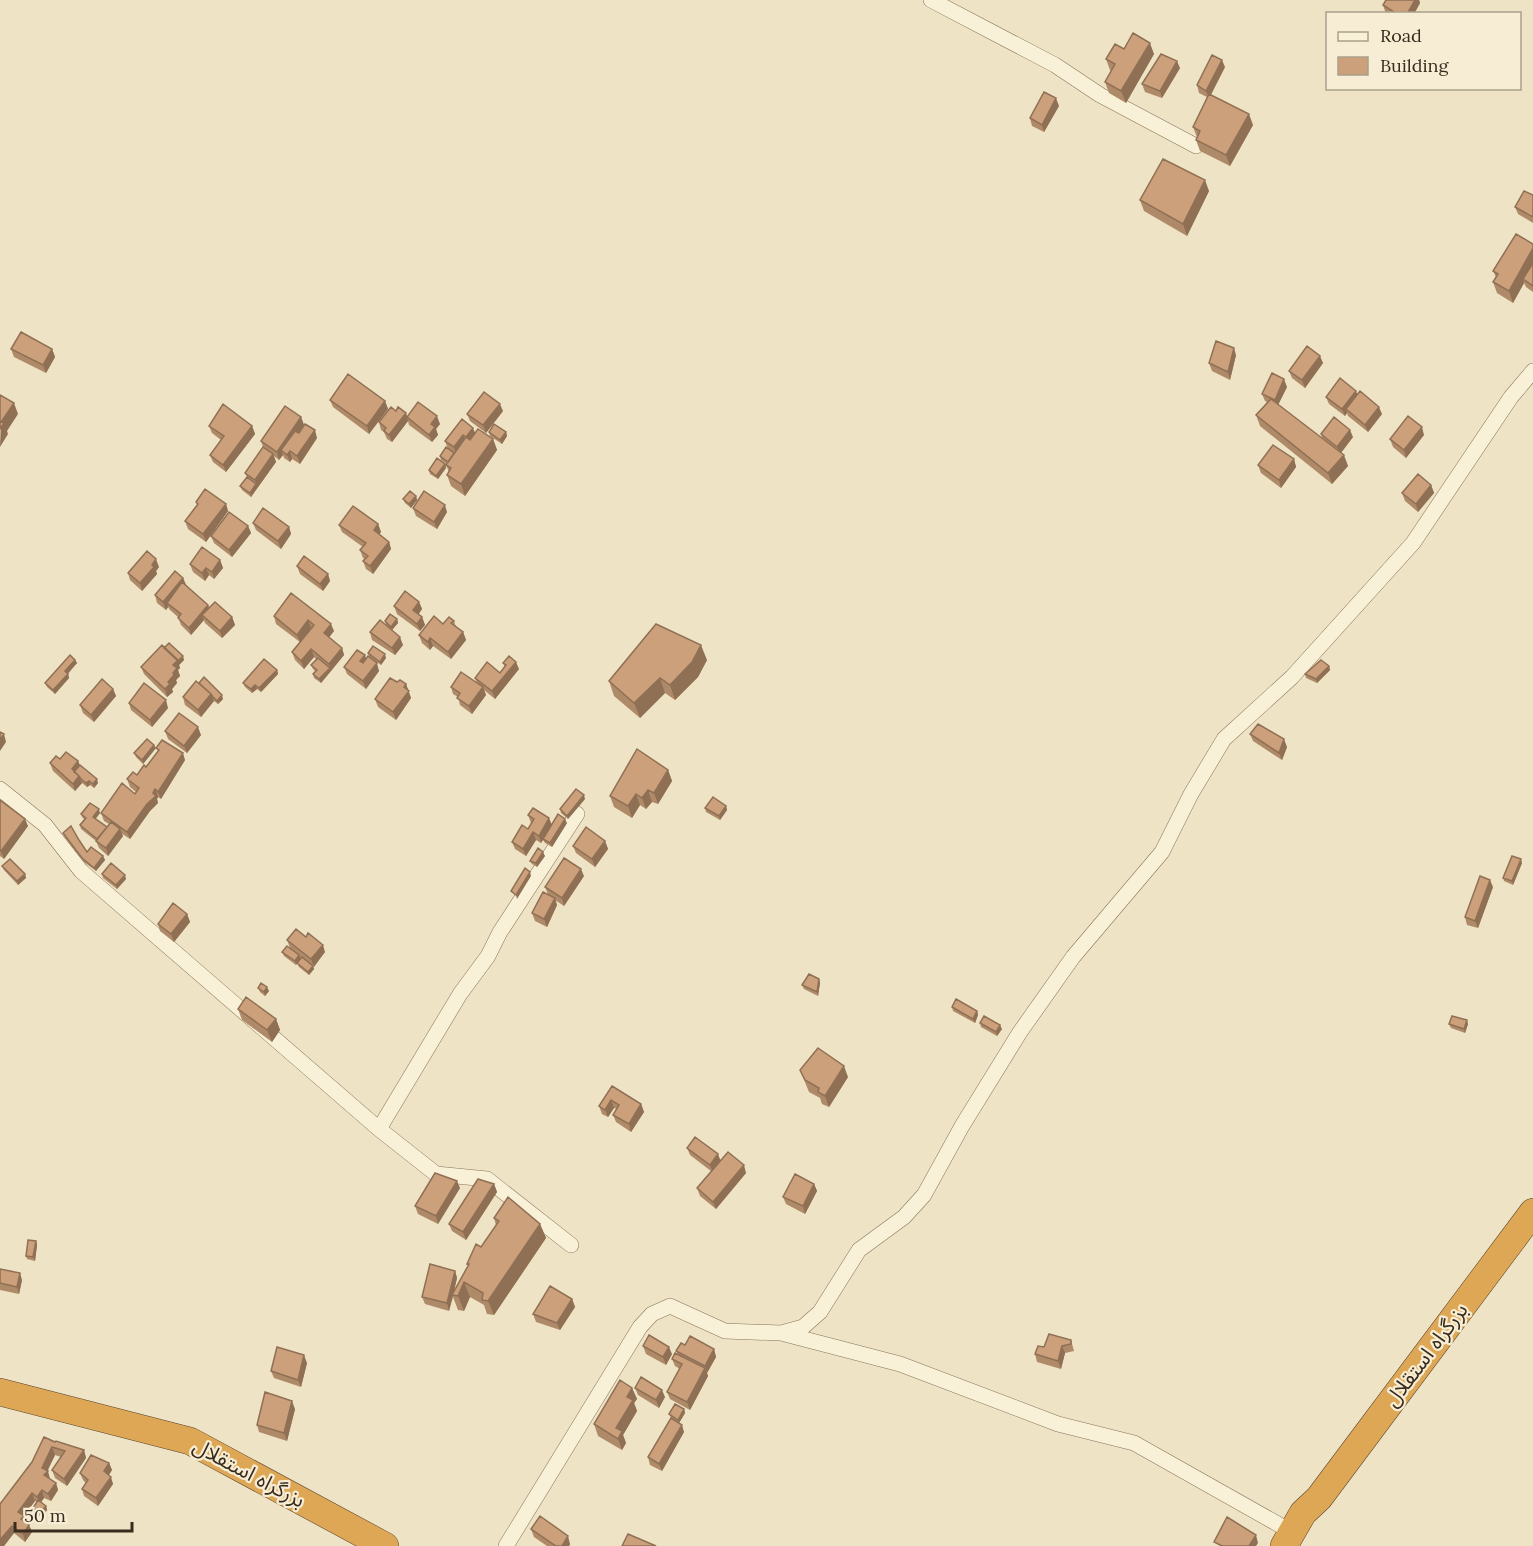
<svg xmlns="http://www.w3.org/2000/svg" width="1533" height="1546" font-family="Lora,'Noto Sans Arabic',serif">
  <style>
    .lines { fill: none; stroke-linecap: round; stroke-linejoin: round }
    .street-casing { stroke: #89755a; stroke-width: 16 }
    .highway-casing { stroke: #57432f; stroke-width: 28 }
    .street { stroke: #f9f0d8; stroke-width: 15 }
    .highway { stroke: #dda755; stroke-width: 27 }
    .wall { fill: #af8a69 }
    .shaded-wall { fill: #8f7055 }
    .building { fill: #cca07a; stroke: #8f7055; stroke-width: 1.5 }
    .labels { text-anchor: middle; stroke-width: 4.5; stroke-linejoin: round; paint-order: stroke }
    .street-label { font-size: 21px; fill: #392c1e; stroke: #f6edd4 }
  </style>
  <rect width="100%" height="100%" fill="#eee3c4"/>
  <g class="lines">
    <defs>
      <path id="street" d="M 931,0 L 1055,65 L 1100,95 L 1196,146
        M 0,789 L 45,825 L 81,871 L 379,1129 L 436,1174 L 487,1179 L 571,1245
        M 379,1129 L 460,994 L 488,956 L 500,932 L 577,814
        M 781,1333 L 803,1327 L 820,1312 L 859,1250 L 904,1217 L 924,1195 L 962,1126 L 1020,1032 L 1073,957 L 1162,852 L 1191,794 L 1224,739 L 1292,677 L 1413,543 L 1511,397 L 1533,371
        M 506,1546 L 640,1327 L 652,1314 L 670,1306 L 725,1331 L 781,1333 L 900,1364 L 1058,1424 L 1134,1443 L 1292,1532"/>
      <path id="highway" d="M 0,1392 L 190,1441 L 385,1546
        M 1284,1546 L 1303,1513 L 1319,1498 L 1533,1212"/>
    </defs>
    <use href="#street" class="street-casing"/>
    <use href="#highway" class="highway-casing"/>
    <use href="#street" class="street"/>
    <use href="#highway" class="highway"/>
  </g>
  <path class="wall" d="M 1386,0 L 1419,0 L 1420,3 L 1414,14 L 1386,14 L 1383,5 Z
    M 1124,49 L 1154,54 L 1126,103 L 1109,93 L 1105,82 L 1111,71 L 1110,70 L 1106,59 Z
    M 1225,67 L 1211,95 L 1253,125 L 1230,166 L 1200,151 L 1196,140 L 1197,137 L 1193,127 L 1207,97 L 1199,93 L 1197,85 Z
    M 1180,68 L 1162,98 L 1145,92 L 1142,84 Z
    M 1059,106 L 1044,132 L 1032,126 L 1030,118 Z
    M 1209,191 L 1187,236 L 1144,211 L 1140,200 Z
    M 1533,195 L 1533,223 L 1518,214 L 1515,207 Z
    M 1533,244 L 1533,292 L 1526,287 L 1524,283 L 1513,303 L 1497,293 L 1493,282 L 1496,277 L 1493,271 Z
    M 11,349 L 52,349 L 55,357 L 46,373 L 14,357 Z
    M 1236,355 L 1230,380 L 1212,371 L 1209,363 Z
    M 1323,363 L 1305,388 L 1292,378 L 1289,371 Z
    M 1287,387 L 1278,405 L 1322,438 L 1321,434 L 1353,437 L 1341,453 L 1348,466 L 1332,484 L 1260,426 L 1256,415 L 1267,402 L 1265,401 L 1262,394 Z
    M 1358,394 L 1382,414 L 1368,432 L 1348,416 L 1347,413 L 1345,416 L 1329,404 L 1326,397 Z
    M 330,400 L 385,401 L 388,409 L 369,434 L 333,407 Z
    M 396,411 L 406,413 L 407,416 L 440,424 L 436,429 L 438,435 L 432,442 L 409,425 L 408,421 L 392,442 L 387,439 L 384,432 L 381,430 L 379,422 Z
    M 503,411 L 486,433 L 470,421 L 467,414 Z
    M 301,417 L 304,425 L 298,433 L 317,438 L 300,464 L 292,459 L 290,462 L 284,458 L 283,455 L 279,460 L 274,456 L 276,462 L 251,497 L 242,490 L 240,486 L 247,477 L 245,473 L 263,447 L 261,441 Z
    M 462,419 L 475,433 L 493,439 L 497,450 L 465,496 L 451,486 L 447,475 L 449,472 L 446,465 L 447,464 L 441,460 L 440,456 L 448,449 L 445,441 Z
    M 209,426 L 252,426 L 255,434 L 226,472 L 213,462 L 210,455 L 221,440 L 212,433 Z
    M 489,432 L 506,432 L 507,436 L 502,444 L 490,436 Z
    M 1424,435 L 1406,458 L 1393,447 L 1390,439 Z
    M 1294,459 L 1296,467 L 1281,488 L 1261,473 L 1258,465 Z
    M 445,464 L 446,468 L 438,479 L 430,474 L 429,470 Z
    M 1431,485 L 1434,493 L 1418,512 L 1405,501 L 1402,493 Z
    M 416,496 L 417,500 L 411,508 L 405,503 L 403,499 Z
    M 196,502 L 226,504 L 228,511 L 206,542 L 188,529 L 185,521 L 197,505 Z
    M 413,508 L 447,512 L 437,529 L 416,516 Z
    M 253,523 L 289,527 L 291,534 L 281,549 L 256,530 Z
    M 378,524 L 381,532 L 379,534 L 389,542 L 391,549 L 373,574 L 366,569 L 363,561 L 365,559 L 363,558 L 360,550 L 363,547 L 342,532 L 339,525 Z
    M 248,526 L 251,533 L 232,557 L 214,543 L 211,536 Z
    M 220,560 L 223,568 L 214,579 L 209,575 L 205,581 L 193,572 L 190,564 Z
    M 297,566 L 328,574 L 330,581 L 323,591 L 300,574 Z
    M 159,567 L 156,571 L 157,574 L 142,591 L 130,580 L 128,573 Z
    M 183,578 L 186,585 L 208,605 L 209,608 L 232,617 L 235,625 L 222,638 L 205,623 L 204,620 L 191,635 L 181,625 L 178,617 L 170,610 L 168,607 L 166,610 L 157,603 L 155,595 Z
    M 291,593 L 334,631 L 329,637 L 342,648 L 344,655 L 321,683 L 314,678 L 313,674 L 315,671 L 313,669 L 311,665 L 316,659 L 314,657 L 304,669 L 295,660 L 292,652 L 312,628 L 311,628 L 300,642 L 276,624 L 274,616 Z
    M 419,602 L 422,609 L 418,615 L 422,617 L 425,625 L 420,631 L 397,614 L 394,606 Z
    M 397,619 L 398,623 L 392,630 L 403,645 L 395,655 L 372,640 L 370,632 L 386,625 L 385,621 Z
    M 454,621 L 456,627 L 463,632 L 466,640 L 451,659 L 433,646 L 430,650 L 422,643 L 419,635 L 443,624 Z
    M 164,648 L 184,660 L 179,665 L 180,668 L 178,670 L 180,676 L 176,680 L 177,683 L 172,689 L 173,692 L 167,697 L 144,674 L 141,667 Z
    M 368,653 L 386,658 L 381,665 L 369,657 Z
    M 365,655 L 366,659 L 379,671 L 366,689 L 347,674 L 344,667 Z
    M 75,660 L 77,663 L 68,674 L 69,678 L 55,694 L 47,687 L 45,683 Z
    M 707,660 L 698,677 L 675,700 L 665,693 L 640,718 L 614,696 L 609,681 Z
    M 503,663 L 519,669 L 495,699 L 484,690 L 486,695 L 472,714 L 460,705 L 458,697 L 453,694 L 451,687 L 477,683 L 475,678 L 500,673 L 505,667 Z
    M 1329,666 L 1330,670 L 1317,683 L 1306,678 L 1305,674 Z
    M 277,670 L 278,674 L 261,692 L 257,689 L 252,693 L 245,687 L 243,683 Z
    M 397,682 L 406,684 L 411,698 L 396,720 L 378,707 L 375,699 Z
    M 199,683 L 223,699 L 218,704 L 214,701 L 201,717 L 185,705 L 183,697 Z
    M 113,689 L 116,696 L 94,722 L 83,713 L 80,705 Z
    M 129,703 L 168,708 L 152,727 L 131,710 Z
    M 165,731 L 201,735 L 187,753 L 168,739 Z
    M 1250,734 L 1287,747 L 1282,760 L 1253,741 Z
    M 156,748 L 143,764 L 136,757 L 134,753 Z
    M 156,748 L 185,760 L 161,799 L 158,797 L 157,799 L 158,803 L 150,811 L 130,839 L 121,833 L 123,836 L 108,856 L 99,848 L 96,841 L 81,829 L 80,825 L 84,819 L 82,817 L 81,814 L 100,813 L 95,819 L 107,827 L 109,824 L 104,821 L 101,813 L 135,794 L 136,792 L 130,787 L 127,779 L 137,775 L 146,767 L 158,751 Z
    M 60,759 L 78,761 L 80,765 L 98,783 L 94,788 L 90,785 L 87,787 L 82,783 L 75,791 L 53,771 L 50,763 Z
    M 668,770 L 672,781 L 658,804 L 652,802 L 646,809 L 640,805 L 632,818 L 614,807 L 610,796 Z
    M 585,799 L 568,819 L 561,813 L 560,809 Z
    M 0,800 L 28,826 L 4,859 L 0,856 Z
    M 726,806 L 727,810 L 720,820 L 706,812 L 705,808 Z
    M 528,815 L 552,825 L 567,823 L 552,847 L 545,843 L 543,840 L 541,843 L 536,840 L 526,856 L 515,849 L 512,842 L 528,829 L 531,823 Z
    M 63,833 L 79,840 L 87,852 L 103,856 L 105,860 L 96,871 L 84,862 L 65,837 Z
    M 605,841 L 608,849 L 595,867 L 576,853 L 573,846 Z
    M 545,856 L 537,867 L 532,864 L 530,861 Z
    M 1522,863 L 1513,885 L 1504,881 L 1503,878 Z
    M 2,866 L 25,874 L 26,878 L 18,885 L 4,870 Z
    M 102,874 L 126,879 L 117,889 L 103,878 Z
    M 584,876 L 564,906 L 555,900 L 557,905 L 547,927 L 535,921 L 532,913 L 548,894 L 545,887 Z
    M 1493,887 L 1478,928 L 1467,925 L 1465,917 Z
    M 187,914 L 190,922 L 174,942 L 160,931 L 158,924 Z
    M 287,940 L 325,952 L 313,966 L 314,969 L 309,975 L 299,967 L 297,963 L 296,965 L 284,956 L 282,952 L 290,948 Z
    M 819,979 L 820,983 L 818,996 L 804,989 L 802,985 Z
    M 258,988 L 269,991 L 265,996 L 260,992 Z
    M 952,1007 L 977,1011 L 978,1015 L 975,1023 L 953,1011 Z
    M 238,1009 L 276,1019 L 280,1030 L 272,1042 L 242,1020 Z
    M 980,1023 L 1002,1029 L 997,1036 L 981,1027 Z
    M 1449,1024 L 1468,1024 L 1465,1033 L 1451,1028 Z
    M 800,1070 L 848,1077 L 829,1107 L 822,1104 L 820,1098 L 809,1092 Z
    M 612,1086 L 641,1104 L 644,1112 L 631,1132 L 616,1122 L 613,1115 L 617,1109 L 614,1108 L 608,1117 L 602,1114 L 599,1106 Z
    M 687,1148 L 721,1160 L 746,1173 L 716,1209 L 700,1196 L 697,1188 L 711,1171 L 690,1155 Z
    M 494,1184 L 497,1192 L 466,1240 L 452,1231 L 449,1224 Z
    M 814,1184 L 817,1191 L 805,1214 L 786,1204 L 783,1197 Z
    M 460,1188 L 438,1224 L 418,1214 L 415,1206 Z
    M 494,1218 L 540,1224 L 546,1238 L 494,1315 L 487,1314 L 484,1305 L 470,1297 L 464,1311 L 458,1310 L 453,1297 L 449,1311 L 425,1304 L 422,1297 L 455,1271 L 457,1278 L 454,1292 L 468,1266 L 467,1264 L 481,1247 L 496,1225 Z
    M 36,1241 L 37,1245 L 35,1261 L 27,1259 L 26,1256 Z
    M 0,1269 L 22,1280 L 19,1294 L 0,1290 Z
    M 572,1299 L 575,1307 L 560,1330 L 536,1322 L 533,1314 Z
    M 1071,1340 L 1074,1351 L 1065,1353 L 1061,1369 L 1037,1362 L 1035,1354 L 1044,1347 Z
    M 685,1345 L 714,1349 L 716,1357 L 707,1373 L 708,1376 L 690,1410 L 670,1399 L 667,1392 L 680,1369 L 675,1366 L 672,1359 L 678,1354 L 676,1351 Z
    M 643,1346 L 672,1354 L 666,1365 L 646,1354 Z
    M 307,1363 L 301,1387 L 274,1378 L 271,1371 Z
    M 632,1388 L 637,1399 L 634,1403 L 637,1411 L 623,1435 L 626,1443 L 622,1450 L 598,1436 L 594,1424 Z
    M 635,1388 L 665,1397 L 659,1408 L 638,1395 Z
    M 295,1409 L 287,1441 L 259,1432 L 257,1425 Z
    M 684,1409 L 685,1413 L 679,1423 L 684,1432 L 662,1471 L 650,1465 L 648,1457 L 671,1418 L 669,1414 Z
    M 55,1442 L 84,1450 L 86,1458 L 67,1486 L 55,1478 L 52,1470 L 61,1457 L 55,1455 L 47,1471 L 50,1479 L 56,1483 L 58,1490 L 51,1501 L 44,1498 L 41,1502 L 46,1506 L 47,1510 L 42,1517 L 34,1512 L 33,1508 L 37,1502 L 35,1501 L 24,1516 L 26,1523 L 29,1525 L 32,1532 L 25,1542 L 14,1533 L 4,1546 L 0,1546 L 0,1504 Z
    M 109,1463 L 112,1470 L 109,1475 L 113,1484 L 98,1506 L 84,1496 L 82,1489 L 86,1483 L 83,1480 L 80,1473 Z
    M 531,1529 L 570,1544 L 569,1546 L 547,1546 L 534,1537 Z"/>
  <path class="shaded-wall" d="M 1415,0 L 1419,0 L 1420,3 L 1414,14 L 1407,14 Z
    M 1150,43 L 1154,54 L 1126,103 L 1121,91 Z
    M 1222,60 L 1225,67 L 1209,98 L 1206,91 Z
    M 1177,61 L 1180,68 L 1162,98 L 1160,91 Z
    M 1056,98 L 1059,106 L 1044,132 L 1042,125 Z
    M 1249,114 L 1253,125 L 1230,166 L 1226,155 Z
    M 1205,180 L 1209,191 L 1187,236 L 1183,224 Z
    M 1533,248 L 1533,267 L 1523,279 L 1524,283 L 1513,303 L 1509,291 Z
    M 1234,348 L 1236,355 L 1230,380 L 1228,372 Z
    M 52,349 L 55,357 L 46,373 L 43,365 Z
    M 1320,356 L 1323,363 L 1305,388 L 1302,380 Z
    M 1284,379 L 1287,387 L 1277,407 L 1275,400 Z
    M 1356,391 L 1359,398 L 1346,409 L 1347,413 L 1345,416 L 1342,409 Z
    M 385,401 L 388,409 L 369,434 L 367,426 Z
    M 14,403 L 18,414 L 7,431 L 8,434 L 0,447 L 1,422 Z
    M 500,404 L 503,411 L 486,433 L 483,425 Z
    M 1379,407 L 1382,414 L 1368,432 L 1365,425 Z
    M 406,413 L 408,421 L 392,442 L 389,435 Z
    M 437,416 L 440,424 L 436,429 L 438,435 L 432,442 L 429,435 L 431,424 Z
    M 301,417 L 304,425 L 284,453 L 281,450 L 283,455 L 279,460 L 277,452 Z
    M 252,426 L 255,434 L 226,472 L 223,465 Z
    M 1422,427 L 1424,435 L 1406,458 L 1404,450 Z
    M 473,428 L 476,435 L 469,444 L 466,437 Z
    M 315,430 L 317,438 L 300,464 L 297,456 Z
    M 1350,430 L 1353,437 L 1340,454 L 1337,447 Z
    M 506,432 L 507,436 L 502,444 L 500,440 Z
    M 463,435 L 466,442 L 456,455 L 454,447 Z
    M 493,439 L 497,450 L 465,496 L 461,484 Z
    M 290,451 L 292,459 L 290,462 L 287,455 Z
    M 273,454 L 276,462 L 251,497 L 250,493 L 256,484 L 255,480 Z
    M 1344,455 L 1348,466 L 1332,484 L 1328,473 Z
    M 1294,459 L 1296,467 L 1281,488 L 1279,480 Z
    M 445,464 L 446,468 L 438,479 L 436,476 Z
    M 1431,485 L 1434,493 L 1418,512 L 1416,504 Z
    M 416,496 L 417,500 L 411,508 L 409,504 Z
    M 226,504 L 228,511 L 206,542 L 203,534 Z
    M 445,505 L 447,512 L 437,529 L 434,522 Z
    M 378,524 L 381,532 L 377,538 L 374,530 Z
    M 248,526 L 251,533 L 232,557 L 229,550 Z
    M 289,527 L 291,534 L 281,549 L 278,541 Z
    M 389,542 L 391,549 L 373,574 L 370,566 Z
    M 156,559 L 159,567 L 156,571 L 157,574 L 142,591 L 140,583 Z
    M 220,560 L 223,568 L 214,579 L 212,572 Z
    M 206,568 L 209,575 L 205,581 L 202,573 Z
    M 328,574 L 330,581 L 323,591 L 320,584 Z
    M 183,578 L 186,585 L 167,603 L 168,607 L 166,610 L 163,602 Z
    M 419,602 L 422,609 L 416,618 L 413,610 Z
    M 208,605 L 211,612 L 202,615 L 204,620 L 191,635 L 189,628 Z
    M 232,617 L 235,625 L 222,638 L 220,631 Z
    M 422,617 L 425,625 L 420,631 L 417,624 Z
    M 397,619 L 398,623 L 392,630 L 391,627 Z
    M 308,620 L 311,628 L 300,642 L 297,635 Z
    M 331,624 L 334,631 L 327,640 L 324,633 Z
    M 463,632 L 466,640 L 451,659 L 448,652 Z
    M 400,637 L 403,645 L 395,655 L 392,648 Z
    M 430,638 L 433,646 L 430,650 L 428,642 Z
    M 701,645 L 707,660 L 698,677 L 675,700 L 670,685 Z
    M 342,648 L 344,655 L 331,671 L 329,664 Z
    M 311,649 L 314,657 L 304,669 L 301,661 Z
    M 385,654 L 386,658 L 381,665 L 380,662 Z
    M 365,655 L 367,663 L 363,669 L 360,661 Z
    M 183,656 L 184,660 L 179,665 L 180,668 L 178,670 L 180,676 L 176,680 L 177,683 L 172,689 L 173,692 L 167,697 L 165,689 L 173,673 L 173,665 Z
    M 75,660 L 77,663 L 66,675 L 65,671 Z
    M 516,662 L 519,669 L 495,699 L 492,691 Z
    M 377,663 L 379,671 L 366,689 L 363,681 Z
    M 1329,666 L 1330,670 L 1317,683 L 1316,679 Z
    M 330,668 L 331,671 L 321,683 L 319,679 Z
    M 277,670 L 278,674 L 261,692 L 259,688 Z
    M 68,674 L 69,678 L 55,694 L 53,690 Z
    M 660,678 L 665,693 L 640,718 L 634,703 Z
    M 406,684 L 411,698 L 396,720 L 393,712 Z
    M 255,685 L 257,689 L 252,693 L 251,689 Z
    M 483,687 L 486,695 L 472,714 L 469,706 Z
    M 113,689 L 116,696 L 94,722 L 91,715 Z
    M 211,694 L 214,701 L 201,717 L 198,710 Z
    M 222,695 L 223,699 L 218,704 L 217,701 Z
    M 166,700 L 168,708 L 152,727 L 150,720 Z
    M 198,727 L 201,735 L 187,753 L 184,746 Z
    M 4,734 L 6,742 L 0,751 L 0,740 Z
    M 1284,739 L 1287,747 L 1282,760 L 1279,753 Z
    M 154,745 L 156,748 L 143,764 L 142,760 Z
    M 183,753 L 185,760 L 161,799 L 158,792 Z
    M 78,761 L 81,769 L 76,775 L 72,769 Z
    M 668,770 L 672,781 L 658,804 L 654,793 Z
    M 79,776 L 82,783 L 75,791 L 73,784 Z
    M 97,779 L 98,783 L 94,788 L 93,784 Z
    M 89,781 L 90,785 L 87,787 L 86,783 Z
    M 155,789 L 158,797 L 157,799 L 158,803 L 150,811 L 130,839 L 127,832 Z
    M 648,790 L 652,802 L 646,809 L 642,798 Z
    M 636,794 L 640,805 L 632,818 L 628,806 Z
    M 584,795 L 585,799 L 568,819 L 567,816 Z
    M 726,806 L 727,810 L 720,820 L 719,816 Z
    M 99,809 L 100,813 L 94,821 L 93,817 Z
    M 549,818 L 552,825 L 541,843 L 539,836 Z
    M 25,819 L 28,826 L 4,859 L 1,851 Z
    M 565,819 L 567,823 L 552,847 L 550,843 Z
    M 120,829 L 123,836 L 108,856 L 106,848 Z
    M 533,832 L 536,840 L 526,856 L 523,849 Z
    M 605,841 L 608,849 L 595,867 L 592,859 Z
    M 543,852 L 545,856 L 537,867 L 536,863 Z
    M 103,856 L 105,860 L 96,871 L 94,868 Z
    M 1521,859 L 1522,863 L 1513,885 L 1512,881 Z
    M 581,869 L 584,876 L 564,906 L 562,898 Z
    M 530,872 L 531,876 L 517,899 L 516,895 Z
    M 25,874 L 26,878 L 18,885 L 17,881 Z
    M 125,875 L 126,879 L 117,889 L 116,885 Z
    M 1490,880 L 1493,887 L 1478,928 L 1475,921 Z
    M 555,898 L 557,905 L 547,927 L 544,919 Z
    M 187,914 L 190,922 L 174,942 L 171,934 Z
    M 323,945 L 325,952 L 314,967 L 311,959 Z
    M 299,955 L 301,959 L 296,965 L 295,961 Z
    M 313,966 L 314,969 L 309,975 L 308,972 Z
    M 819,979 L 820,983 L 818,996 L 817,992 Z
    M 267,987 L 269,991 L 265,996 L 264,992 Z
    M 977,1011 L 978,1015 L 975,1023 L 973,1019 Z
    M 276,1019 L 280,1030 L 272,1042 L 267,1030 Z
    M 1467,1020 L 1468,1024 L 1465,1033 L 1464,1029 Z
    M 1000,1025 L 1002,1029 L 997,1036 L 996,1032 Z
    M 844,1066 L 848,1077 L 829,1107 L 825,1096 Z
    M 611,1100 L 614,1108 L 608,1117 L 605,1110 Z
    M 641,1104 L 644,1112 L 631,1132 L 629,1124 Z
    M 718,1154 L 721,1162 L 713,1173 L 710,1165 Z
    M 744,1165 L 746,1173 L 716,1209 L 713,1202 Z
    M 457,1181 L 460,1188 L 438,1224 L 436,1216 Z
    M 494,1184 L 497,1192 L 466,1240 L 463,1232 Z
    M 814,1184 L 817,1191 L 805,1214 L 803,1206 Z
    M 540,1224 L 546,1238 L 494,1315 L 488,1301 Z
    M 36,1241 L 37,1245 L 35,1261 L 33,1257 Z
    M 455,1271 L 457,1278 L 449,1311 L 447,1303 Z
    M 20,1273 L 22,1280 L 19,1294 L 17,1287 Z
    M 464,1282 L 470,1297 L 464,1311 L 458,1296 Z
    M 572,1299 L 575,1307 L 560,1330 L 557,1323 Z
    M 1062,1346 L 1065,1353 L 1061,1369 L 1058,1361 Z
    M 669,1347 L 672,1354 L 666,1365 L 663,1357 Z
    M 714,1349 L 716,1357 L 707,1373 L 705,1366 Z
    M 304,1355 L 307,1363 L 301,1387 L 298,1380 Z
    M 705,1368 L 708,1376 L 690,1410 L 687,1402 Z
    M 632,1388 L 637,1399 L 634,1403 L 637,1411 L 623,1435 L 626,1443 L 622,1450 L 618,1439 L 616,1428 L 627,1397 Z
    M 662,1390 L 665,1397 L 659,1408 L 656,1400 Z
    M 292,1401 L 295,1409 L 287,1441 L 284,1433 Z
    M 684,1409 L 685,1413 L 679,1423 L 678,1420 Z
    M 682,1425 L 684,1432 L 662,1471 L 659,1464 Z
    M 52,1447 L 55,1455 L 46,1474 L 48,1471 L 50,1479 L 47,1483 L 42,1468 Z
    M 84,1450 L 86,1458 L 67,1486 L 64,1479 Z
    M 109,1463 L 112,1470 L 106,1479 L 104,1471 Z
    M 111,1477 L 113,1484 L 98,1506 L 96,1498 Z
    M 56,1483 L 58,1490 L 51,1501 L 48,1494 Z
    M 42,1490 L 44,1498 L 40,1504 L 37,1497 Z
    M 32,1493 L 35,1501 L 23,1517 L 24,1516 L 27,1524 L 24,1527 L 18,1512 Z
    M 46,1506 L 47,1510 L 42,1517 L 40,1513 Z
    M 29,1525 L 32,1532 L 25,1542 L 23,1534 Z
    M 12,1526 L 14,1533 L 4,1546 L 0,1546 L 0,1540 Z
    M 1256,1535 L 1258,1543 L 1256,1546 L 1249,1546 Z
    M 568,1536 L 570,1544 L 569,1546 L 562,1546 Z"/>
  <path class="building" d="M 1386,0 L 1415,0 L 1407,14 L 1397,14 L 1383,5 Z
    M 1133,33 L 1150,43 L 1121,91 L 1105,82 L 1115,64 L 1106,59 L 1115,44 L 1124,49 Z
    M 1161,54 L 1177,61 L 1160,91 L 1142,84 Z
    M 1212,55 L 1222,60 L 1206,91 L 1197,85 Z
    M 1044,92 L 1056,98 L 1042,125 L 1030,118 Z
    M 1209,94 L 1249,114 L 1226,155 L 1196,140 L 1200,131 L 1193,127 Z
    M 1163,159 L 1205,180 L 1183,224 L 1140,200 Z
    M 1524,191 L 1533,195 L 1533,217 L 1515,207 Z
    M 1516,234 L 1533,244 L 1533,248 L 1509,291 L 1493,282 L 1498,274 L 1493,271 Z
    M 1533,263 L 1533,286 L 1523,279 Z
    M 21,332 L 52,349 L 43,365 L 11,349 Z
    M 1216,341 L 1234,348 L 1228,372 L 1209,363 Z
    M 1307,346 L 1320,356 L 1302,380 L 1289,371 Z
    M 1272,373 L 1284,379 L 1275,400 L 1262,394 Z
    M 348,374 L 385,401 L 367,426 L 330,400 Z
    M 1340,378 L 1356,391 L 1342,409 L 1326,397 Z
    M 1360,391 L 1379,407 L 1365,425 L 1346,409 Z
    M 484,392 L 500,404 L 483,425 L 467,414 Z
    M 0,395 L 14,403 L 1,422 L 4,423 L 0,429 Z
    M 1271,399 L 1344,455 L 1328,473 L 1256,415 Z
    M 418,402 L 437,416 L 431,424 L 435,427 L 429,435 L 407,417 Z
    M 223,404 L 252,426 L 223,465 L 210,455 L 224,436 L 209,426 Z
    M 285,406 L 301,417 L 277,452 L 261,441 Z
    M 391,407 L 396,411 L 398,407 L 406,413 L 389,435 L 384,431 L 386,428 L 379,422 Z
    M 1408,416 L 1422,427 L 1404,450 L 1390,439 Z
    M 1334,417 L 1350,430 L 1337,447 L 1321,434 Z
    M 462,419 L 473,428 L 466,437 L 463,435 L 454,447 L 445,441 Z
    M 305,424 L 315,430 L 297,456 L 290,451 L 287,455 L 281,450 L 295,431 L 299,433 Z
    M 494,424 L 506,432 L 500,440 L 489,432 Z
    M 478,429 L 493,439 L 461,484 L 447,475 L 451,468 L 446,465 L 466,437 L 470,440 Z
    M 1273,445 L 1294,459 L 1279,480 L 1258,465 Z
    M 263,447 L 273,454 L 255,480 L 245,473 Z
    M 446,447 L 454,453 L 448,462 L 440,456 Z
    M 437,458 L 445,464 L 436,476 L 429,470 Z
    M 1418,474 L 1431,485 L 1416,504 L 1402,493 Z
    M 247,477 L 256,484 L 250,493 L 240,486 Z
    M 205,489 L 226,504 L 203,534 L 185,521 L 198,504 L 196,502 Z
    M 410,491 L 416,496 L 409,504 L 403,499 Z
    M 424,491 L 445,505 L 434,522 L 413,508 Z
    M 353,506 L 378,524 L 374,530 L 389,542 L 370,566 L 363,561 L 368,556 L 360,550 L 366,543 L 339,525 Z
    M 263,508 L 289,527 L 278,541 L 253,523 Z
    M 229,512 L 248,526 L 229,550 L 211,536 Z
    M 202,547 L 220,560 L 212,572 L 206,568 L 202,573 L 190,564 Z
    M 147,551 L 156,559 L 152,565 L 154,567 L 140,583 L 128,573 Z
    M 304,556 L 328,574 L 320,584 L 297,566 Z
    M 175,571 L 183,578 L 163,602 L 155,595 Z
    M 182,582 L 208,605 L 189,628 L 178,618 L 181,614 L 167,603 Z
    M 405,591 L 419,602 L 413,610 L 422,617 L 417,624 L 394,606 Z
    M 291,593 L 331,624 L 324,633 L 342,648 L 329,664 L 311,649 L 301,661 L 292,652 L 314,625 L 308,620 L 297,635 L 274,616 Z
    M 215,602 L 232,617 L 220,631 L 202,615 Z
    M 390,614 L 397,619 L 391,627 L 385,621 Z
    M 434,616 L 443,624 L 449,617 L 454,621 L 451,623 L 463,632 L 448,652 L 430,638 L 428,642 L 419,635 Z
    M 380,620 L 400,637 L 392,648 L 370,632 Z
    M 656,624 L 701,645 L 692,662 L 670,685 L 660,678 L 634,703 L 609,681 Z
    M 169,643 L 183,656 L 178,661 L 164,648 Z
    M 162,645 L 178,660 L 173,665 L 177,668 L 173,673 L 174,675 L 168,682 L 170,684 L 165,689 L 141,667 Z
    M 373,646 L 385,654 L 380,662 L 368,653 Z
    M 357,650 L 365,655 L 360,661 L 363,663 L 368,656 L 377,663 L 363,681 L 344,667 Z
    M 70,655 L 75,660 L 65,671 L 68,674 L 53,690 L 45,683 Z
    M 509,656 L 516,662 L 492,691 L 475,678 L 487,662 L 500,673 L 506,665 L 503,663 Z
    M 318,658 L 330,668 L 319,679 L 313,674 L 317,670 L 311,665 Z
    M 264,659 L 277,670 L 259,688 L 255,685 L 251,689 L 243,683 Z
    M 1321,660 L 1329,666 L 1316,679 L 1305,674 Z
    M 461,672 L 483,687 L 469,706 L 457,698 L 460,693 L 451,687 Z
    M 204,677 L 222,695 L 217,701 L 213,697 L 211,694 L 199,683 Z
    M 390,678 L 397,682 L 400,680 L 406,684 L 404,687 L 409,691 L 393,712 L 375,699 Z
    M 102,679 L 113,689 L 91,715 L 80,705 Z
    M 196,681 L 211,694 L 198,710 L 183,697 Z
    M 144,683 L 166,700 L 150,720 L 129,703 Z
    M 179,713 L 198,727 L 184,746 L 165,731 Z
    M 1258,724 L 1284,739 L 1279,753 L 1250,734 Z
    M 0,732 L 4,734 L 0,740 Z
    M 147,739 L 154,745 L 142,760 L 134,753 Z
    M 162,740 L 183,753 L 158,792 L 155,789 L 153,793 L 156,796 L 147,804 L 127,832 L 101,813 L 122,783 L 135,794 L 139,788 L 127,779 L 133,772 L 137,775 L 144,765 L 146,767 L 159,750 L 156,748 Z
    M 637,749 L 668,770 L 654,793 L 648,790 L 642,798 L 636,794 L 628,806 L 610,796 Z
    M 66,752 L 78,761 L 72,769 L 79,776 L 73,784 L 50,763 L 56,756 L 60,759 Z
    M 80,765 L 97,779 L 93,784 L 89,781 L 86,783 L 81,779 L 79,776 L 74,772 Z
    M 576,789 L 584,795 L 567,816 L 560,809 Z
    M 713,797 L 726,806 L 719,816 L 705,808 Z
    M 0,800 L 25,819 L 1,851 L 0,850 Z
    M 90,803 L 99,809 L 93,817 L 107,827 L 97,839 L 80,825 L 86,818 L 81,814 Z
    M 533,808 L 549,818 L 539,836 L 533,832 L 523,849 L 512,842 L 522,825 L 528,829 L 534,819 L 528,815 Z
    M 558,814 L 565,819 L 550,843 L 543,839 Z
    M 111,822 L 120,829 L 106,848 L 96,841 Z
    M 71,826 L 79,840 L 87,852 L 91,847 L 103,856 L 94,868 L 82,858 L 63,833 Z
    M 586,827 L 605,841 L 592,859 L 573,846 Z
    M 538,848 L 543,852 L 536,863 L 530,861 Z
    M 1512,856 L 1521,859 L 1512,881 L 1503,878 Z
    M 564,858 L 581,869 L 562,898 L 545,887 Z
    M 10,859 L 25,874 L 17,881 L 2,866 Z
    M 111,863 L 125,875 L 116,885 L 102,874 Z
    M 525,868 L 530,872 L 516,895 L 511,891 Z
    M 1480,876 L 1490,880 L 1475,921 L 1465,917 Z
    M 543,892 L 555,898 L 544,919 L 532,913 Z
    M 173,903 L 187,914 L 171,934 L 158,924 Z
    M 296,929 L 306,937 L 308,933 L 323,945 L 311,959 L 287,940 Z
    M 287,946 L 299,955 L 295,961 L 282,952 Z
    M 302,957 L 313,966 L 308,972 L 297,963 Z
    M 809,974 L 819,979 L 817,992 L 802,985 Z
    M 261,983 L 267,987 L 264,992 L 258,988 Z
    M 246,997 L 276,1019 L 267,1030 L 238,1009 Z
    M 956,999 L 977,1011 L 973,1019 L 952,1007 Z
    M 984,1016 L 1000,1025 L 996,1032 L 980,1023 Z
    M 1452,1016 L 1467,1020 L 1464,1029 L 1449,1024 Z
    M 818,1048 L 844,1066 L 825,1096 L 818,1092 L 819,1088 L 805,1080 L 800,1070 Z
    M 612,1086 L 641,1104 L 629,1124 L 613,1115 L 619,1105 L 611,1100 L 605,1110 L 599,1106 Z
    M 695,1137 L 718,1154 L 710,1165 L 687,1148 Z
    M 728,1152 L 744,1165 L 713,1202 L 697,1188 Z
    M 435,1173 L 457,1181 L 436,1216 L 415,1206 Z
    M 795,1174 L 814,1184 L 803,1206 L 783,1197 Z
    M 478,1179 L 494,1184 L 463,1232 L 449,1224 Z
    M 508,1197 L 540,1224 L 488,1301 L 482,1300 L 483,1293 L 464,1282 L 458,1296 L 452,1295 L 469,1264 L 467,1264 L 476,1244 L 481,1247 L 499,1221 L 494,1218 Z
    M 28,1240 L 36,1241 L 33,1257 L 26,1256 Z
    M 430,1264 L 455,1271 L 447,1303 L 422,1297 Z
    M 0,1269 L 20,1273 L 17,1287 L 0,1283 Z
    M 550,1286 L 572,1299 L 557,1323 L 533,1314 Z
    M 1049,1334 L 1071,1340 L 1071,1344 L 1062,1346 L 1058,1361 L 1035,1354 L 1038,1346 L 1044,1347 Z
    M 649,1335 L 669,1347 L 663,1357 L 643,1346 Z
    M 690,1336 L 714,1349 L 705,1366 L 676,1351 L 681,1343 L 685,1345 Z
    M 277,1347 L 304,1355 L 298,1380 L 271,1371 Z
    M 675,1353 L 705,1368 L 687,1402 L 667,1392 L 682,1364 L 672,1359 Z
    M 641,1377 L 662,1390 L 656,1400 L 635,1388 Z
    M 620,1380 L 632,1388 L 627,1397 L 633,1400 L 616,1428 L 622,1431 L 618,1439 L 594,1424 Z
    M 265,1392 L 292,1401 L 284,1433 L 257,1425 Z
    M 675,1404 L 684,1409 L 678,1420 L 669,1414 Z
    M 671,1418 L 682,1425 L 659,1464 L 648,1457 Z
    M 44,1437 L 55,1442 L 56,1441 L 84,1450 L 64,1479 L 52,1470 L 65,1451 L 52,1447 L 42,1468 L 48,1471 L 44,1475 L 56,1483 L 48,1494 L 42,1490 L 37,1497 L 32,1493 L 18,1512 L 24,1516 L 21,1519 L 29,1525 L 23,1534 L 12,1526 L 0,1540 L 0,1504 L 32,1462 Z
    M 91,1455 L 109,1463 L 104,1471 L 111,1477 L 96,1498 L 82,1489 L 88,1480 L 80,1473 Z
    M 38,1500 L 46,1506 L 40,1513 L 33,1508 Z
    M 540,1516 L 568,1536 L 562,1546 L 556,1546 L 531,1529 Z
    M 1227,1517 L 1256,1535 L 1249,1546 L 1222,1546 L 1214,1542 Z
    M 628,1534 L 656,1546 L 622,1546 Z"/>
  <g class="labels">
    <g class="street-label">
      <text transform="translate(1426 1355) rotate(-53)" y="7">بزرگراه استقلال</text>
      <text transform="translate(249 1473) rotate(28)" y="7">بزرگراه استقلال</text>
    </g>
  </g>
  <rect x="1326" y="12" width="195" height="78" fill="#f6edd4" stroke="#aaa08b" stroke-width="1.5"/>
  <rect x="1338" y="32" width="30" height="9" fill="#f9f0d8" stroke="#aaa08b" stroke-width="1.5"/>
  <text x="1380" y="42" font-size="18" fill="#392c1e">Road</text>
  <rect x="1338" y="57" width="30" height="18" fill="#cca07a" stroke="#aaa08b" stroke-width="1.5"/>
  <text x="1380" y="72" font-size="18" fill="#392c1e">Building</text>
  <path d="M15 1522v9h117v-9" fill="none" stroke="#392c1e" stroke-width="3"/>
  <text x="24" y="1522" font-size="18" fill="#392c1e" stroke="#f6edd4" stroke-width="4.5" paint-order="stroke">50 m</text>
</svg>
